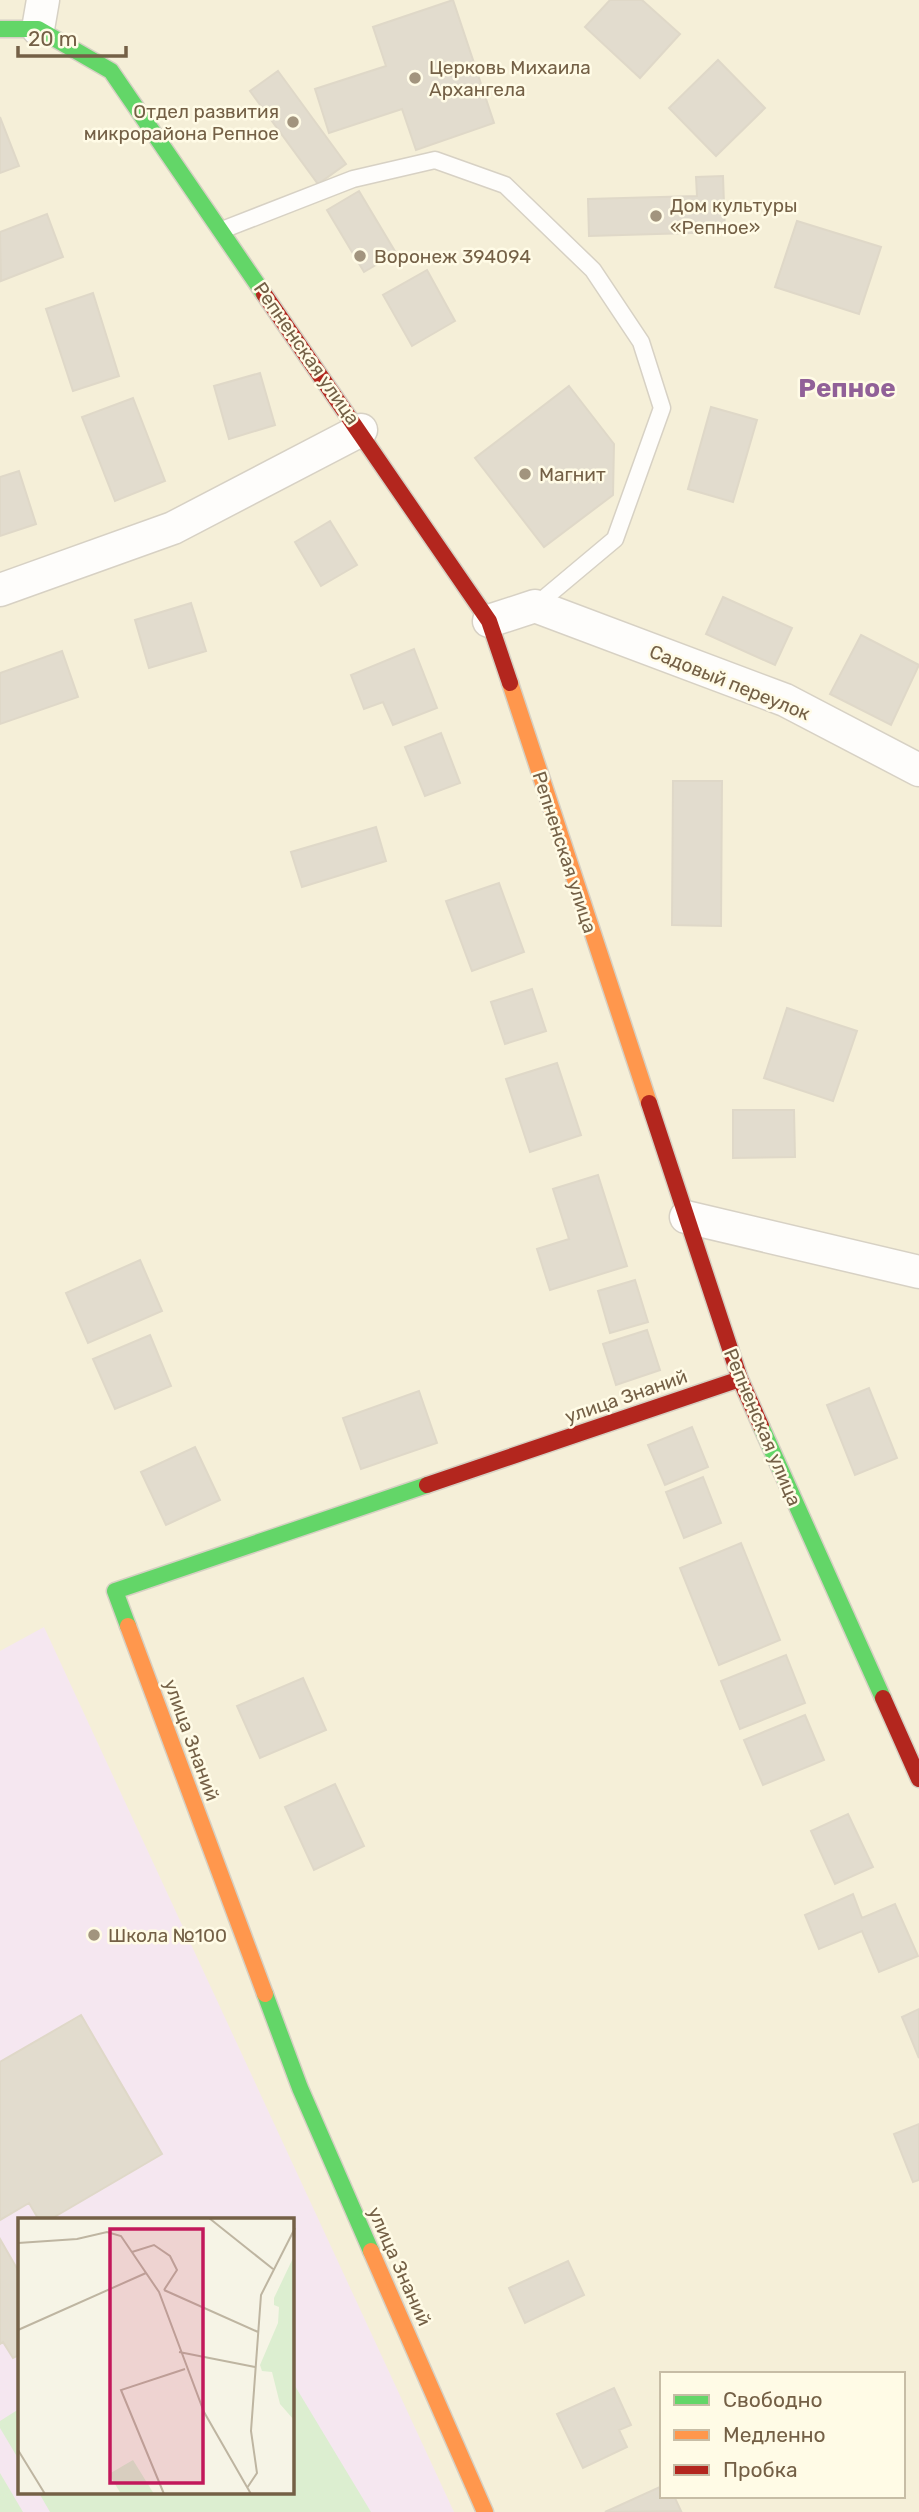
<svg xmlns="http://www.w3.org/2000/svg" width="919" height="2512" font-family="Rubik,sans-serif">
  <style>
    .residential { fill: #f5efd8; fill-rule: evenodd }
    .education { fill: #f5e7f0; fill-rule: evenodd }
    .green { fill: #dceed0 }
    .building { fill: #e2dcce; stroke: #dfd8c8; stroke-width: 2 }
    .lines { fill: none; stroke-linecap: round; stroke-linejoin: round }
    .lane-casing { stroke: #d7d1c4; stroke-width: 19 }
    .street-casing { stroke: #d7d1c4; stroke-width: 35 }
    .fast-casing { stroke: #d6d0c3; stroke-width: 19 }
    .slow-casing { stroke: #d6d0c3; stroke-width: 19 }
    .jam-casing { stroke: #d6d0c3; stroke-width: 19 }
    .lane { stroke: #fefdfb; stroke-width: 16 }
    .street { stroke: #fefdfb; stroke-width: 32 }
    .fast { stroke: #63d668; stroke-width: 16 }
    .slow { stroke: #ff974d; stroke-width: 16 }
    .jam { stroke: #b3261e; stroke-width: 16 }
    .poi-dot { fill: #a2947e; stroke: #fffbe6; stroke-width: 2.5 }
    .labels { text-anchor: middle; stroke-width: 5; stroke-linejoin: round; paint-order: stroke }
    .poi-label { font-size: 19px; fill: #746046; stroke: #fffbe6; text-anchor: start }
    .street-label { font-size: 19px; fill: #746046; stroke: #fffbe6 }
    .district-label { font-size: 26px; font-weight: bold; fill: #916198; stroke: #fffbe6 }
    .inset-road { fill: none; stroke: #beb5a1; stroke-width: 2 }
    .view { fill: #c2185b; fill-opacity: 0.15; stroke: #c2185b; stroke-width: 3.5 }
    .inset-edge { fill: none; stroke: #746046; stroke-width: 3.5 }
  </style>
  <rect width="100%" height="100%" fill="#f6f4e6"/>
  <path class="residential" d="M 0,0 L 919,0 L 919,2512 L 0,2512 ZM 19,2220 L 292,2220 L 292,2493 L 19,2493 ZM 662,2374 L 903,2374 L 903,2496 L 662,2496 Z"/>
  <path class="education" d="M 44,1627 L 454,2512 L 0,2512 L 0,1651 ZM 19,2220 L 292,2220 L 292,2493 L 19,2493 Z"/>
  <path class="green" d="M 292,2381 L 371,2512 L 50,2512 L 39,2493 L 292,2493 Z
    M 19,2409 L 19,2460 L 0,2428 L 0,2421 Z
    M 0,2473 L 23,2512 L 0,2512 Z"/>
  <path class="building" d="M 453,0 L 494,123 L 416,150 L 402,109 L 329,133 L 315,89 L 386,66 L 373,27 Z
    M 610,0 L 642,0 L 680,34 L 640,78 L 585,27 Z
    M 718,60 L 765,108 L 716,156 L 669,108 Z
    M 278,71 L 346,164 L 318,184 L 250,91 Z
    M 0,117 L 19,166 L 0,173 Z
    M 723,176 L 725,232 L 589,236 L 588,199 L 697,196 L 696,177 Z
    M 359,191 L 396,253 L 364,272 L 327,210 Z
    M 47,214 L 63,257 L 1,281 L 0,232 Z
    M 797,221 L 881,247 L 859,314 L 775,287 Z
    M 427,270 L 455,321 L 412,346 L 383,295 Z
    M 93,293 L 119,376 L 73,391 L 46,309 Z
    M 260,373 L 275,425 L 229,439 L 214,386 Z
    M 569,386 L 614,444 L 613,495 L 544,547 L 475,458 Z
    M 133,398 L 165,481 L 115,501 L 82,417 Z
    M 711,407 L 757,420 L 733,502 L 688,489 Z
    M 19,471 L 36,524 L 0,536 L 0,477 Z
    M 330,521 L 357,565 L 321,586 L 295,542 Z
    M 723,597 L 792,628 L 775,665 L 706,634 Z
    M 191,603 L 206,651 L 149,668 L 135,620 Z
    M 861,635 L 919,665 L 891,725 L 830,694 Z
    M 414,649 L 437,708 L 393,725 L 383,702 L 364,709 L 351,675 Z
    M 62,651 L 78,697 L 0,724 L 0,673 Z
    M 441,733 L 460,783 L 425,796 L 405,747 Z
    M 673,781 L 722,781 L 721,926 L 672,925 Z
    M 376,827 L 386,861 L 302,887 L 291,852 Z
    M 499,883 L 524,952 L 472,971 L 446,901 Z
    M 532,989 L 546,1031 L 505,1044 L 491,1002 Z
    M 787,1008 L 857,1031 L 833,1101 L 764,1078 Z
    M 557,1063 L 581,1135 L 530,1152 L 506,1079 Z
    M 733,1110 L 794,1110 L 795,1157 L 733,1158 Z
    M 598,1175 L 627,1266 L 550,1290 L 537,1249 L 569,1239 L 553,1189 Z
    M 140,1260 L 162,1311 L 88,1343 L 66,1293 Z
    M 635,1280 L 648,1322 L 610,1333 L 598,1291 Z
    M 647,1330 L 660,1370 L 616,1385 L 603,1344 Z
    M 150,1335 L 171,1386 L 115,1409 L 93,1359 Z
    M 869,1388 L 897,1458 L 855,1475 L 827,1405 Z
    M 419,1391 L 437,1443 L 361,1469 L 343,1418 Z
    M 692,1427 L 708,1467 L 665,1485 L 648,1445 Z
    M 195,1447 L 220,1500 L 166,1525 L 141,1472 Z
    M 703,1477 L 721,1523 L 684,1538 L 666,1492 Z
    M 741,1543 L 780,1640 L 719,1665 L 680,1568 Z
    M 786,1655 L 805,1703 L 740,1729 L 721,1681 Z
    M 303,1678 L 326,1730 L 260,1758 L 237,1706 Z
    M 805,1715 L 824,1760 L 763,1785 L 744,1740 Z
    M 335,1784 L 364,1846 L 314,1870 L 285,1807 Z
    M 848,1814 L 873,1867 L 835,1884 L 811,1831 Z
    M 853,1894 L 862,1918 L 895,1904 L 918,1956 L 879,1972 L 862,1931 L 819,1949 L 805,1915 Z
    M 919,2009 L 919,2058 L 902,2017 Z
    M 81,2015 L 162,2154 L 49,2220 L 39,2220 L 29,2203 L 0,2220 L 0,2062 Z
    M 919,2124 L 919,2180 L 913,2182 L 894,2134 Z
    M 0,2239 L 19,2272 L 19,2355 L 13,2358 L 3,2342 L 0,2344 Z
    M 568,2261 L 584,2295 L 525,2323 L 509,2288 Z
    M 614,2388 L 631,2425 L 619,2430 L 627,2447 L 583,2468 L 557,2414 Z
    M 662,2486 L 662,2496 L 674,2496 L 681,2511 L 605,2512 Z"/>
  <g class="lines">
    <defs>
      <path id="lane" d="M 222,230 L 353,179 L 435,160 L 505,185 L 593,270 L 641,342 L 662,408 L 615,539 L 535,606"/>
      <path id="street" d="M 38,29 L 43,0
        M 0,590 L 173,528 L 361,430
        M 489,621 L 535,606 L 785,700 L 919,770
        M 686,1217 L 919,1272"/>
      <path id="fast" d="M 0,29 L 38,29 L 111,71 L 264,294
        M 761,1426 L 883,1698
        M 128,1626 L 115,1591 L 427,1485
        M 265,1994 L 300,2088 L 371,2251"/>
      <path id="slow" d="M 510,683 L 649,1103
        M 128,1626 L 265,1994
        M 371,2251 L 485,2512"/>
      <path id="jam" d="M 264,294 L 489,621 L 510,683
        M 649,1103 L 740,1379 L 761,1426
        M 427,1485 L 740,1379
        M 883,1698 L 919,1779"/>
    </defs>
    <use href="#lane" class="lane-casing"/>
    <use href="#street" class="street-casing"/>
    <use href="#fast" class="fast-casing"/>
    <use href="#slow" class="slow-casing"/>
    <use href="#jam" class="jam-casing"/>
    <use href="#lane" class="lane"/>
    <use href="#street" class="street"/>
    <use href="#fast" class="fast"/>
    <use href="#slow" class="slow"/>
    <use href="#jam" class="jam"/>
  </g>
  <g class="poi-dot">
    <circle cx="415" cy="78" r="7"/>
    <circle cx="293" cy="122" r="7"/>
    <circle cx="656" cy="216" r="7"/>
    <circle cx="360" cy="256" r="7"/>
    <circle cx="525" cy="474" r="7"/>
    <circle cx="94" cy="1935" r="7"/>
  </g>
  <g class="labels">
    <g class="poi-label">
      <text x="429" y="74">Церковь Михаила<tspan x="429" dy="22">Архангела</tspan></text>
      <text x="279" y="118" text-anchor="end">Отдел развития<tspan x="279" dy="22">микрорайона Репное</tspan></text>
      <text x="670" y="212">Дом культуры<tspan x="670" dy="22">«Репное»</tspan></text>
      <text x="374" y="263">Воронеж 394094</text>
      <text x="539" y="481">Магнит</text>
      <text x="108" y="1942">Школа №100</text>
    </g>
    <g class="street-label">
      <text transform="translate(307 353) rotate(55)" y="7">Репненская улица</text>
      <text transform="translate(730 682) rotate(22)" y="7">Садовый переулок</text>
      <text transform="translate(565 852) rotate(72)" y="7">Репненская улица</text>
      <text transform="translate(626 1396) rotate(-19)" y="7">улица Знаний</text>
      <text transform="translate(763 1427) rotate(67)" y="7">Репненская улица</text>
      <text transform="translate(192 1740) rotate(70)" y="7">улица Знаний</text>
      <text transform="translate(400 2266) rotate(66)" y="7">улица Знаний</text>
    </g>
    <g class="district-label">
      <text x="847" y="397">Репное</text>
    </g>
  </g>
  <g transform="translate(18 2218)">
    <rect width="276" height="276" fill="#f6f4e6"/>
    <path d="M 276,38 L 276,202 L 262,186 L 254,154 L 244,153 L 242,147 L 260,105 L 261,89 L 256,87 L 256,80 ZM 115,242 L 136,276 L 103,276 L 91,256 Z" fill="#dceed0"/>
    <path class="inset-road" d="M 191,0 L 255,51M 0,25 L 59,21 L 89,14 L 103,18 L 141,74 L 186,194 L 233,276M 114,34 L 136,27 L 152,38 L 159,52 L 146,72M 146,72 L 240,114M 0,112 L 128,55M 161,134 L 237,149M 0,232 L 27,276M 229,270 L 239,255 L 233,213 L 243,77 L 277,10M 146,276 L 103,172 L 167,151"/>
    <path class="view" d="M 92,11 L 185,11 L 185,265 L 92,265 Z"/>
    <rect width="276" height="276" class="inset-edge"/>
  </g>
  <rect x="660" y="2372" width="245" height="126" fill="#fffbe6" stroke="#c7bda6" stroke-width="2"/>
  <rect x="674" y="2395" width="35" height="10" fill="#63d668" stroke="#c7bda6" stroke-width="2"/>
  <text x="723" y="2407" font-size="21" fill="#746046">Свободно</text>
  <rect x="674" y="2430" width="35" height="10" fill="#ff974d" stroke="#c7bda6" stroke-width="2"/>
  <text x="723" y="2442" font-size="21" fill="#746046">Медленно</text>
  <rect x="674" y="2465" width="35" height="10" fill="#b3261e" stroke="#c7bda6" stroke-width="2"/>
  <text x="723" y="2477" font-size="21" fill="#746046">Пробка</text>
  <path d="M18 46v10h108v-10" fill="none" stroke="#746046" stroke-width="3.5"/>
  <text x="28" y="46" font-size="21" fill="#746046" stroke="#fffbe6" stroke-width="5" paint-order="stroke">20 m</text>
</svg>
